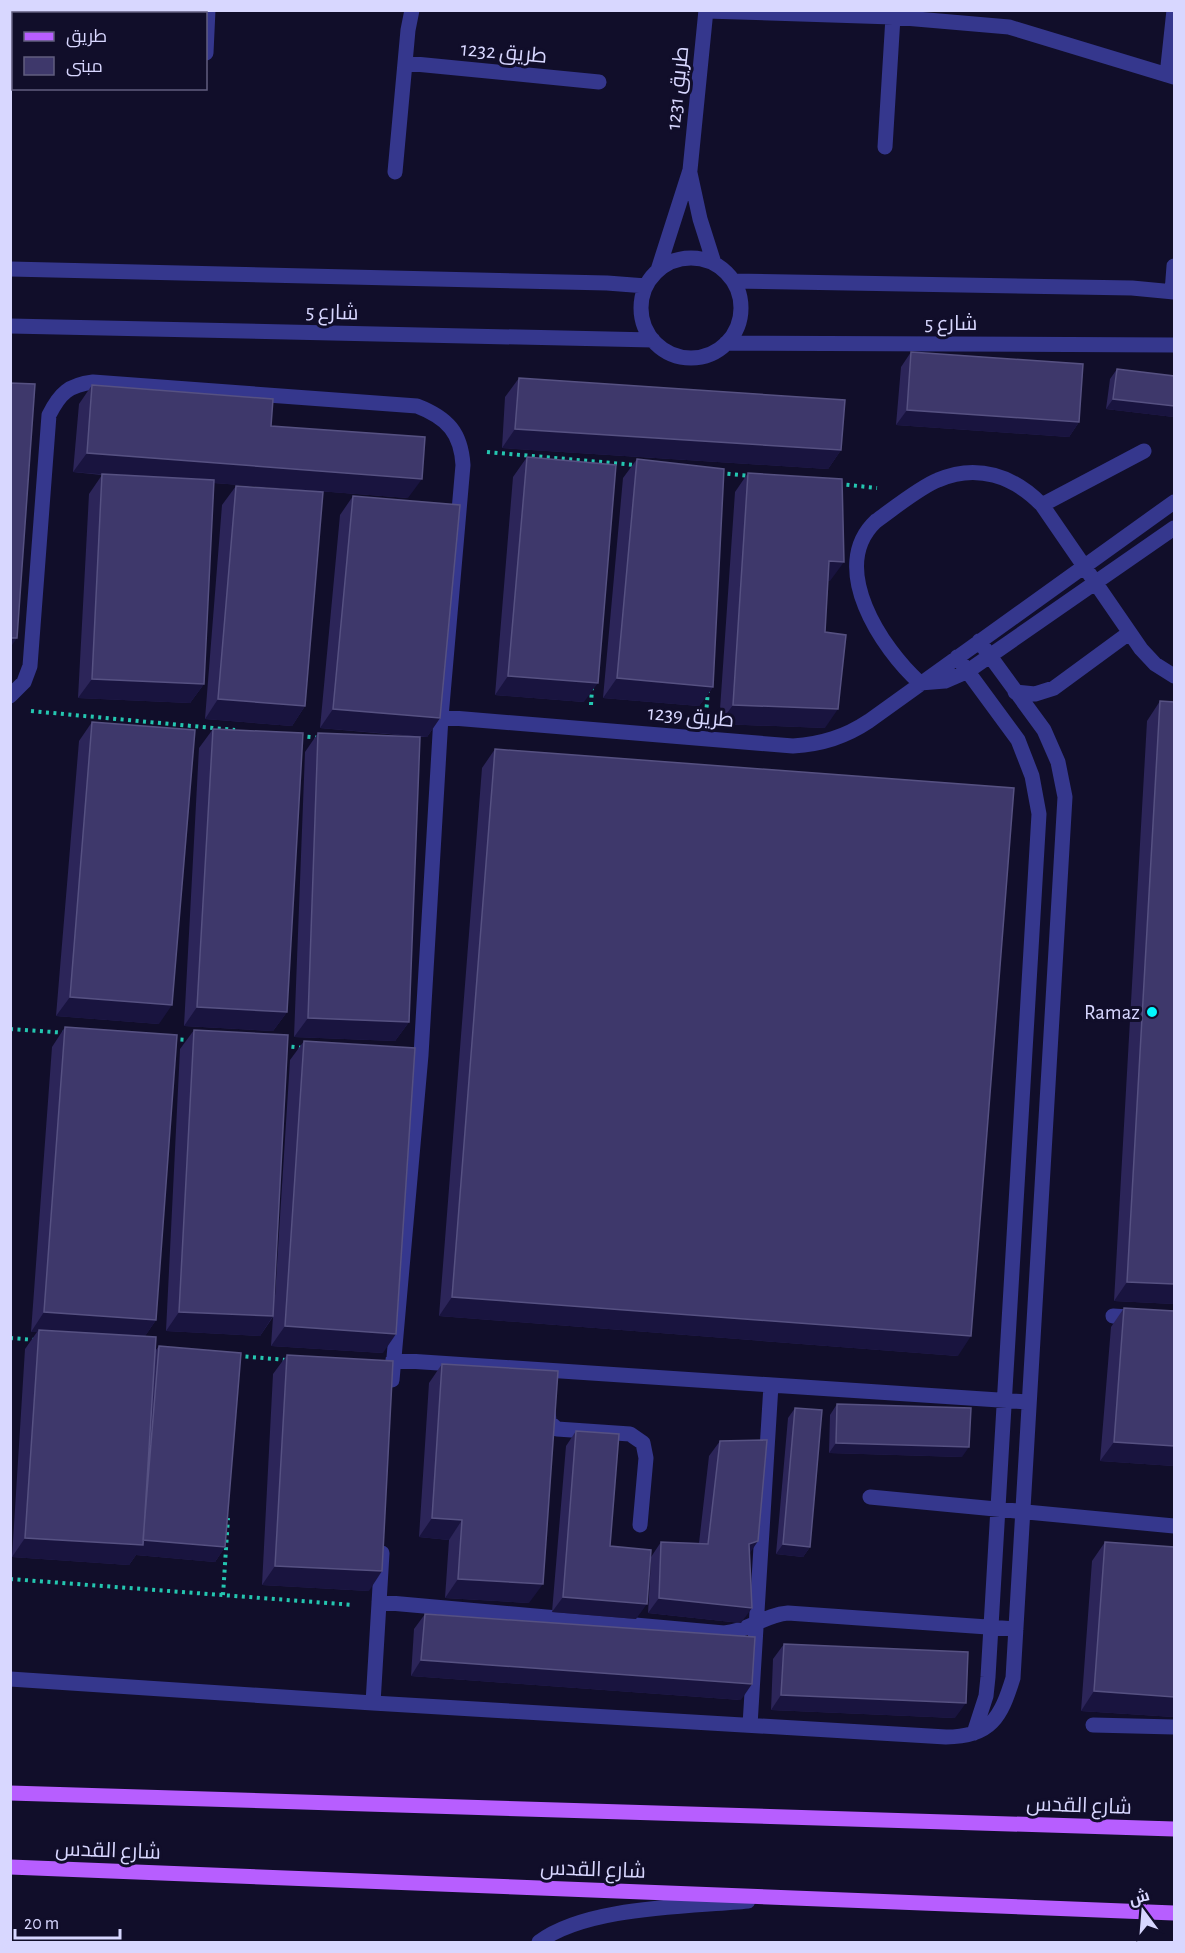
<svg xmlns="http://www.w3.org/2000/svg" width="1185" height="1953" font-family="'Alegreya Sans',Cairo,sans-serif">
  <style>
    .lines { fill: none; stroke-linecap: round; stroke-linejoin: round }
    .path { stroke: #24c6b0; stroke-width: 4; stroke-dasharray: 3 4.5; stroke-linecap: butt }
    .minor { stroke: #35378d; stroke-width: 15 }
    .major { stroke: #b75eff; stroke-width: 15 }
    .wall { fill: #2c2559 }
    .shaded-wall { fill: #19143f }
    .building { fill: #3e386b; stroke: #565182; stroke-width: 1.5 }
    .poi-dot { fill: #03f8ff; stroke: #110e2a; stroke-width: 2 }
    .labels { text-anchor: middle; stroke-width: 6; stroke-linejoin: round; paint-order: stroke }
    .street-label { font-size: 21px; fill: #d8d7ff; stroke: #110e2a }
    .poi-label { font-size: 21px; fill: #d8d7ff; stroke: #110e2a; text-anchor: end }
  </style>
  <rect width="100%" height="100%" fill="#110e2a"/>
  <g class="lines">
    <path class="path" d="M 487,452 L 635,465
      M 720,473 L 751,476
      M 839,484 L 877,488
      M 591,705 L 592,688
      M 31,711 L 235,730
      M 706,715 L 708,690
      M 300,736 L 319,738
      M 10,1029 L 67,1033
      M 173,1039 L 189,1040
      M 284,1046 L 303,1048
      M 10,1338 L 36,1340
      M 238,1356 L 287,1360
      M 10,1579 L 354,1605
      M 223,1595 L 228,1518"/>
    <path class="minor" d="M 706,11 L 893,17 L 1009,27 L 1174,77
      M 206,53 L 208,10
      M 405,63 L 599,82
      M 1167,75 L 1174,10
      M 885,147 L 893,17
      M 395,172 L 408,30 L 412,10
      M 690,173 L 700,219 L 714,263
      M641 308a50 50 0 1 1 100 0a50 50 0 1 1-100 0Z
      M 10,269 L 607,283 L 646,286
      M 658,270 L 690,170 L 706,10
      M 733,281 L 1132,288 L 1174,292
      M 1172,292 L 1174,266
      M 10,326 L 653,340
      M 726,343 L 1174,345
      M 1042,505 L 1144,451
      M 957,657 L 1018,740 L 1032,776 L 1039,814 L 988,1677 L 986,1696 L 974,1733
      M 920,683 C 882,649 827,567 876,521 C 893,509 920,487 938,480 C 977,463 1014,476 1042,505 L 1141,649 L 1155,664 L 1174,676
      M 920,683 L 945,681 L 968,671 L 1174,528
      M 1015,692 L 1035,694 L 1054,688 L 1129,633
      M 10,696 L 24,682 L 30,666 L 49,415 C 60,393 69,385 93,382 L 417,406 C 448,418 461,433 463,465 L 441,717 L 421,1055 L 392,1380
      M 441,717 L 793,746 C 822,744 845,737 869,721 L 1174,502
      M 1113,1316 L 1174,1320
      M 393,1360 L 1029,1402
      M 548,1409 L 549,1422 L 557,1429 L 630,1434 L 643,1443 L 646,1458 L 640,1525
      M 870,1497 L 1174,1526
      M 379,1602 L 724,1633 C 749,1631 764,1615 788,1613 L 1016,1629
      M 10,1679 L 373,1703 L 946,1737 C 991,1737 1001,1717 1013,1678 L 1065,797 L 1058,762 L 1044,730 L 979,641
      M 373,1703 L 382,1553
      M 750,1725 L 771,1385
      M 1093,1725 L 1174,1727
      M 539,1942 C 587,1906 688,1907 748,1901"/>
    <path class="major" d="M 10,1793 L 1174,1829
      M 10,1867 L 1174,1913"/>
  </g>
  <path class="wall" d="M 911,352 L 1079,422 L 1069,437 L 896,425 L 901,367 Z
    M 1117,369 L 1174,376 L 1174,417 L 1106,409 L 1110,379 Z
    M 519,378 L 841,450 L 828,469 L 502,448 L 505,397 Z
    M 92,385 L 271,426 L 408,498 L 214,483 L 204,684 L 190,703 L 78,698 L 89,494 L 102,475 L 73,472 L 79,404 Z
    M 527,457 L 584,702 L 495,695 L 513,477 Z
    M 637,459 L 713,687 L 699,706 L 603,698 L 623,478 Z
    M 748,473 L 830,581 L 828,581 L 825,632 L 825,728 L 719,724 L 735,492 Z
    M 236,486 L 305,706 L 292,726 L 205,719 L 222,505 Z
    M 353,496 L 440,718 L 427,737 L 420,737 L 409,1022 L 395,1041 L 294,1037 L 305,752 L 318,733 L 420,737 L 320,728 L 340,515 Z
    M 1160,701 L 1174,702 L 1174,1304 L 1114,1301 L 1147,721 Z
    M 92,722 L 159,1024 L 56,1016 L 79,741 Z
    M 213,729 L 287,1012 L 273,1031 L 184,1026 L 199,748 Z
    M 495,749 L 958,1356 L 439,1316 L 482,768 Z
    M 65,1027 L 156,1320 L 145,1336 L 155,1351 L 159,1346 L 225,1547 L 215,1562 L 136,1555 L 129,1565 L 12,1557 L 25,1349 L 37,1332 L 31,1332 L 52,1047 Z
    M 194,1030 L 275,1296 L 290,1060 L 304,1041 L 383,1353 L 271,1346 L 273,1317 L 260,1336 L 166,1331 L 180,1049 Z
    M 1124,1308 L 1174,1466 L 1100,1461 L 1111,1327 Z
    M 287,1355 L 369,1591 L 262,1585 L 273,1374 Z
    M 442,1364 L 529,1603 L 445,1598 L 449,1540 L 419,1537 L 429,1383 Z
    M 837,1404 L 962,1457 L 829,1453 L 830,1415 Z
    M 795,1408 L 810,1547 L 803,1557 L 776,1554 L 788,1418 Z
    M 576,1431 L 610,1546 L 651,1557 L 661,1542 L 699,1543 L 709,1456 L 720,1441 L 750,1554 L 741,1623 L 648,1613 L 651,1559 L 636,1619 L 552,1612 L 566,1446 Z
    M 1105,1542 L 1174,1717 L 1081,1711 L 1092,1561 Z
    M 425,1614 L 741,1700 L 411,1676 L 414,1629 Z
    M 784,1644 L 955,1718 L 771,1710 L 773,1659 Z"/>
  <path class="shaded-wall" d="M 1113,399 L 1174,406 L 1174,417 L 1106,409 Z
    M 907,410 L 1079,422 L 1069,437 L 896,425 Z
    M 515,429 L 841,450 L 828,469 L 502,448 Z
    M 87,453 L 422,479 L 408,498 L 73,472 Z
    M 829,561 L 844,562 L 830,581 L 816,580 Z
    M 10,638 L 17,638 L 10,648 Z
    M 508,676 L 598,683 L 584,702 L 495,695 Z
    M 617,678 L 713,687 L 699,706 L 603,698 Z
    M 92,679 L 204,684 L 190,703 L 78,698 Z
    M 218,699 L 305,706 L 292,726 L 205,719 Z
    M 733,705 L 838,709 L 825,728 L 719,724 Z
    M 333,709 L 440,718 L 427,737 L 320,728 Z
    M 70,997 L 172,1005 L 159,1024 L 56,1016 Z
    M 197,1007 L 287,1012 L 273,1031 L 184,1026 Z
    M 308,1018 L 409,1022 L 395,1041 L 294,1037 Z
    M 1127,1282 L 1174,1284 L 1174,1304 L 1114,1301 Z
    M 452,1297 L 971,1336 L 958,1356 L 439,1316 Z
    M 44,1312 L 156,1320 L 143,1339 L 39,1330 L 37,1332 L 31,1332 Z
    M 179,1312 L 273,1316 L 260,1336 L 166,1331 Z
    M 285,1326 L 396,1334 L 383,1353 L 271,1346 Z
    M 1114,1442 L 1174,1446 L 1174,1466 L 1100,1461 Z
    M 836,1443 L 969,1447 L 962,1457 L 829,1453 Z
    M 432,1518 L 462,1520 L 449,1540 L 419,1537 Z
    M 25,1538 L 143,1540 L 225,1547 L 215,1562 L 136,1555 L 129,1565 L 12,1557 Z
    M 758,1541 L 748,1556 L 749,1544 Z
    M 783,1544 L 810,1547 L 803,1557 L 776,1554 Z
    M 275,1566 L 382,1571 L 369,1591 L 262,1585 Z
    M 458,1579 L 543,1584 L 529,1603 L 445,1598 Z
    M 563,1597 L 647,1604 L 636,1619 L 552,1612 Z
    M 659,1598 L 752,1608 L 741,1623 L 648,1613 Z
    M 421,1660 L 752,1684 L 741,1700 L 411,1676 Z
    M 1094,1691 L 1174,1697 L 1174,1717 L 1081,1711 Z
    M 781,1695 L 966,1703 L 955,1718 L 771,1710 Z"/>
  <path class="building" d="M 911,352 L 1083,364 L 1079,422 L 907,410 Z
    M 1117,369 L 1174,376 L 1174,406 L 1113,399 Z
    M 519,378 L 845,400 L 841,450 L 515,429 Z
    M 10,383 L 35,384 L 17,638 L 10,638 Z
    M 92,385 L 273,399 L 271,426 L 425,437 L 422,479 L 87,453 Z
    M 527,457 L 616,465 L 598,683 L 508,676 Z
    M 637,459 L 724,469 L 713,687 L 617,678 Z
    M 748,473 L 842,479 L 844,562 L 829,561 L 825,632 L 846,635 L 838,709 L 733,705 Z
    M 102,474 L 214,480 L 204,684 L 92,679 Z
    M 236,486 L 323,492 L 305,706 L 218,699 Z
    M 353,496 L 460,505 L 440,718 L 333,709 Z
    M 1160,701 L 1174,702 L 1174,1284 L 1127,1282 Z
    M 92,722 L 195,730 L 172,1005 L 70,997 Z
    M 213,729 L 303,733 L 287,1012 L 197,1007 Z
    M 318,733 L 420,737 L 409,1022 L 308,1018 Z
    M 495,749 L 1014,788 L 971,1336 L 452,1297 Z
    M 65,1027 L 177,1035 L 156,1320 L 44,1312 Z
    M 194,1030 L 288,1035 L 273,1316 L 179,1312 Z
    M 304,1041 L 415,1048 L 396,1334 L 285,1326 Z
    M 1124,1308 L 1174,1311 L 1174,1446 L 1114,1442 Z
    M 39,1330 L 156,1337 L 143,1545 L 25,1538 Z
    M 159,1346 L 241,1353 L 225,1547 L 143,1540 Z
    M 287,1355 L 393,1361 L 382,1571 L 275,1566 Z
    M 442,1364 L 558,1371 L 543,1584 L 458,1579 L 462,1520 L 432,1518 Z
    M 837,1404 L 971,1408 L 969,1447 L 836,1443 Z
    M 795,1408 L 822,1410 L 810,1547 L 783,1544 Z
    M 576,1431 L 619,1434 L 610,1546 L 651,1550 L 647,1604 L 563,1597 Z
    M 767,1440 L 758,1541 L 749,1544 L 752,1608 L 659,1598 L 661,1542 L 708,1544 L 720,1441 Z
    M 1105,1542 L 1174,1547 L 1174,1697 L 1094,1691 Z
    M 425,1614 L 755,1637 L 752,1684 L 421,1660 Z
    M 784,1644 L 968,1652 L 966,1703 L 781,1695 Z"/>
  <circle class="poi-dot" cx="1152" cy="1012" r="6"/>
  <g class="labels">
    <g class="street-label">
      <text transform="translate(504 52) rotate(5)" y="7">طريق 1232</text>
      <text transform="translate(677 88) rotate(-84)" y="7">طريق 1231</text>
      <text transform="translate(332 312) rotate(1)" y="7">شارع 5</text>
      <text x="951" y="330">شارع 5</text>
      <text transform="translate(691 716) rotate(5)" y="7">طريق 1239</text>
      <text transform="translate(1079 1805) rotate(2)" y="7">شارع القدس</text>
      <text transform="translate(108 1850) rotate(2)" y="7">شارع القدس</text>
      <text transform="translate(593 1869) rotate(2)" y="7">شارع القدس</text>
    </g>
    <g class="poi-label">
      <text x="1140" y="1019">Ramaz</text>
    </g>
  </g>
  <rect width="1185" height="1953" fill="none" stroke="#d8d7ff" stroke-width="24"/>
  <rect x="12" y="12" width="195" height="78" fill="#110e2a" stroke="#615e7f" stroke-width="1.5"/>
  <rect x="24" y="32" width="30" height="9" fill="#b75eff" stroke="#615e7f" stroke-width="1.5"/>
  <text x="66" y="42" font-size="18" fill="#d8d7ff">طريق</text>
  <rect x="24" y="57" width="30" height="18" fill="#3e386b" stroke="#615e7f" stroke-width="1.5"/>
  <text x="66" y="72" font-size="18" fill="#d8d7ff">مبنى</text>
  <g transform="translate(1143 1911) rotate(344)" stroke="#110e2a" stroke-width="4.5" paint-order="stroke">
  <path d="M0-4.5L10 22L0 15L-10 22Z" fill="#d8d7ff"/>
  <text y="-9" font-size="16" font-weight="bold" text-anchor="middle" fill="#d8d7ff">ش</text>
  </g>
  <path d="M15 1929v9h105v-9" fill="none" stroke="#d8d7ff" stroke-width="3"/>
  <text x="24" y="1929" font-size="18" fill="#d8d7ff" stroke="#110e2a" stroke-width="4.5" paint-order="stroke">20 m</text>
</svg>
